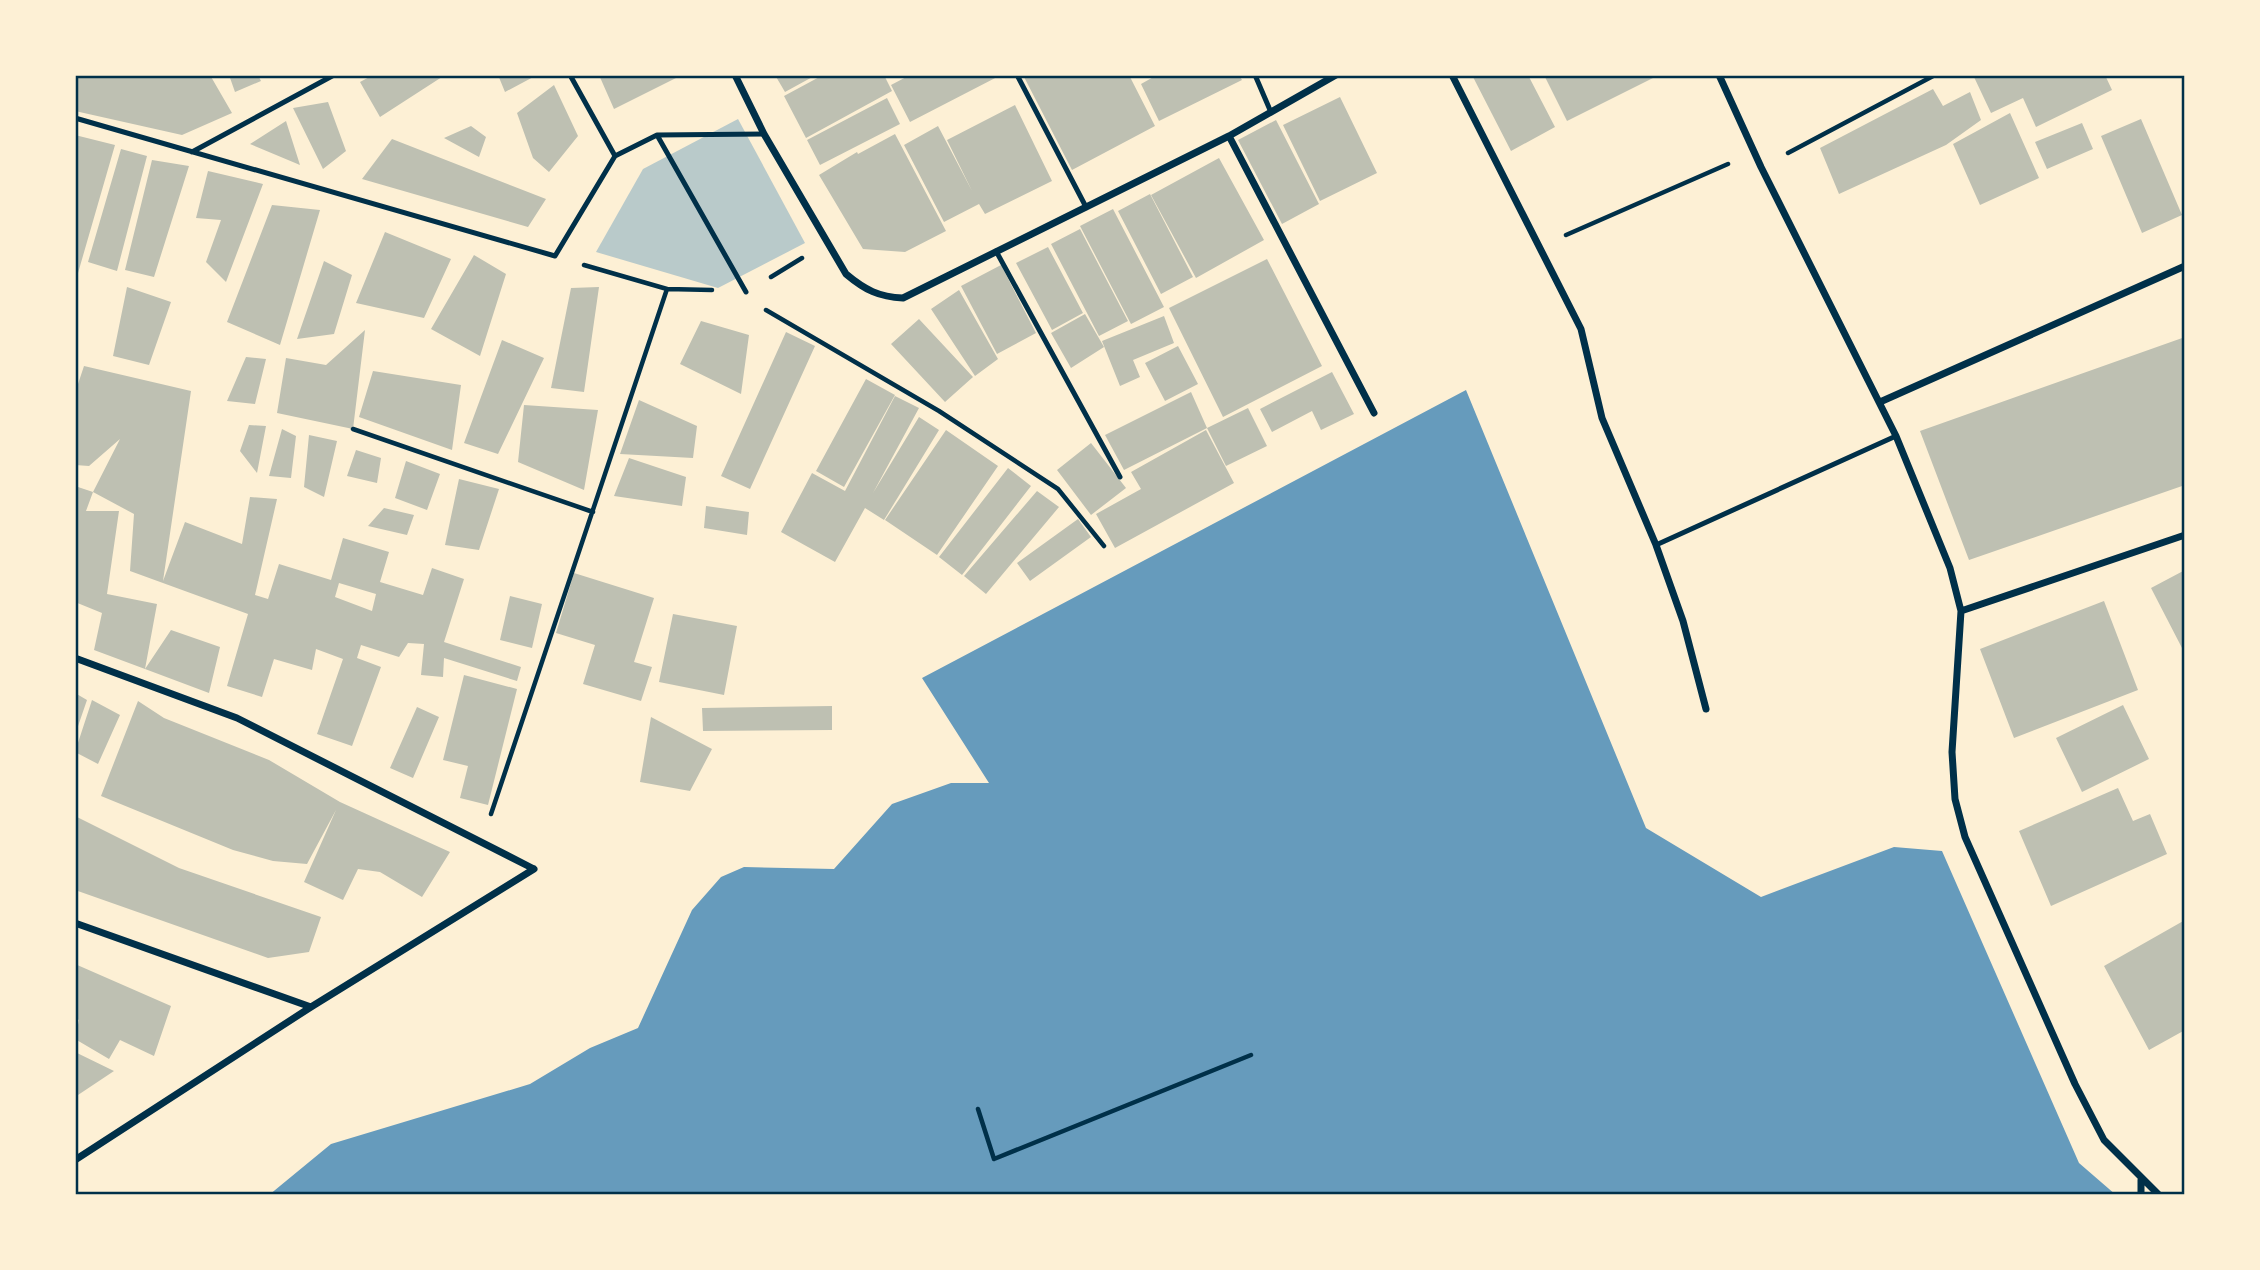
<svg xmlns="http://www.w3.org/2000/svg" width="2260" height="1270" font-family="'Work Sans',sans-serif">
  <style>
    .green { fill: #b9caca }
    .water { fill: #669bbc }
    .building { fill: #bec0b2; fill-rule: evenodd }
    .lines { fill: none; stroke-linecap: round; stroke-linejoin: round }
    .path { stroke: #003049; stroke-width: 4.5 }
    .service { stroke: #003049; stroke-width: 5 }
    .minor { stroke: #003049; stroke-width: 7 }
    .neatline { fill: none; stroke: #003049; stroke-width: 2.5 }
  </style>
  <rect width="100%" height="100%" fill="#fdf0d5"/>
  <path class="green" d="M 738,119 L 805,243 L 718,288 L 596,252 L 643,169 Z"/>
  <path class="water" d="M 1466,390 L 1646,828 L 1761,897 L 1894,847 L 1942,851 L 2079,1163 L 2116,1195 L 269,1195 L 331,1144 L 530,1084 L 590,1048 L 638,1028 L 692,910 L 721,877 L 744,867 L 834,869 L 892,804 L 951,783 L 989,783 L 922,678 Z"/>
  <path class="building" d="M 75,75 L 210,75 L 232,113 L 182,135 L 75,111 Z
    M 229,75 L 258,75 L 261,81 L 235,92 Z
    M 373,75 L 445,75 L 380,117 L 360,82 Z
    M 498,75 L 537,75 L 505,92 Z
    M 599,75 L 682,75 L 614,109 Z
    M 775,75 L 816,75 L 785,92 Z
    M 823,75 L 884,75 L 892,91 L 806,138 L 784,96 Z
    M 910,75 L 1001,75 L 910,122 L 891,85 Z
    M 1023,75 L 1129,75 L 1155,126 L 1072,170 Z
    M 1157,75 L 1239,75 L 1242,80 L 1159,121 L 1141,84 Z
    M 1472,75 L 1528,75 L 1555,127 L 1511,151 Z
    M 1544,75 L 1659,75 L 1567,121 Z
    M 1979,75 L 2105,75 L 2112,90 L 2036,127 L 2023,98 L 1991,113 L 1974,77 Z
    M 554,85 L 578,136 L 549,172 L 533,158 L 517,113 Z
    M 1933,89 L 1943,106 L 1970,92 L 1981,120 L 1946,145 L 1839,194 L 1820,148 Z
    M 1340,97 L 1377,173 L 1320,201 L 1283,125 Z
    M 887,98 L 900,124 L 820,165 L 807,140 Z
    M 328,102 L 346,151 L 323,169 L 293,108 Z
    M 1015,105 L 1052,181 L 985,214 L 979,204 L 944,222 L 904,145 L 938,126 L 972,191 L 947,140 Z
    M 2010,113 L 2039,178 L 1980,205 L 1953,144 Z
    M 2141,119 L 2182,215 L 2142,233 L 2101,136 Z
    M 1276,120 L 1319,204 L 1282,224 L 1238,140 Z
    M 286,121 L 300,165 L 250,144 Z
    M 2082,123 L 2093,149 L 2047,169 L 2035,142 Z
    M 471,126 L 486,137 L 479,157 L 444,138 Z
    M 895,134 L 946,231 L 905,252 L 863,249 L 819,175 L 857,152 L 858,154 Z
    M 75,135 L 115,145 L 76,280 L 75,280 Z
    M 392,139 L 546,199 L 528,227 L 362,179 Z
    M 121,149 L 147,156 L 117,271 L 88,262 Z
    M 1219,158 L 1264,240 L 1196,278 L 1151,195 Z
    M 152,160 L 189,166 L 154,277 L 125,270 Z
    M 208,171 L 263,184 L 226,282 L 206,262 L 221,220 L 196,218 Z
    M 1150,194 L 1193,277 L 1161,294 L 1118,211 Z
    M 272,205 L 320,210 L 280,345 L 227,322 Z
    M 1113,209 L 1164,307 L 1131,324 L 1080,226 Z
    M 1080,229 L 1128,321 L 1099,336 L 1051,244 Z
    M 385,232 L 451,259 L 424,318 L 356,303 Z
    M 1048,247 L 1083,313 L 1052,330 L 1016,263 Z
    M 474,255 L 506,274 L 480,356 L 431,329 Z
    M 1267,259 L 1322,366 L 1223,417 L 1169,308 Z
    M 324,261 L 352,275 L 334,334 L 297,339 Z
    M 1001,265 L 1036,333 L 997,354 L 961,286 Z
    M 127,287 L 171,302 L 149,365 L 113,356 Z
    M 599,287 L 584,392 L 551,388 L 571,288 Z
    M 959,290 L 998,359 L 975,376 L 931,309 Z
    M 1085,314 L 1104,347 L 1071,368 L 1051,333 Z
    M 1164,316 L 1174,343 L 1133,360 L 1140,377 L 1120,386 L 1102,341 Z
    M 919,319 L 973,377 L 945,402 L 891,344 Z
    M 701,321 L 749,335 L 741,394 L 680,364 Z
    M 365,330 L 353,429 L 277,413 L 286,358 L 326,365 Z
    M 786,332 L 815,346 L 750,489 L 721,476 Z
    M 2185,337 L 2185,485 L 1969,560 L 1920,431 Z
    M 502,340 L 544,358 L 498,454 L 464,443 Z
    M 1178,346 L 1198,384 L 1165,401 L 1145,363 Z
    M 246,357 L 266,359 L 255,404 L 227,401 Z
    M 84,366 L 191,391 L 163,581 L 185,522 L 242,544 L 250,497 L 277,499 L 255,595 L 268,599 L 279,564 L 331,580 L 343,538 L 389,552 L 380,582 L 423,595 L 432,568 L 464,579 L 444,642 L 521,667 L 517,681 L 444,658 L 443,677 L 421,675 L 424,644 L 408,643 L 399,657 L 361,645 L 357,658 L 381,667 L 352,746 L 317,734 L 343,659 L 316,649 L 312,670 L 274,659 L 262,697 L 227,686 L 248,614 L 130,571 L 134,514 L 93,492 L 120,439 L 89,466 L 75,465 L 75,393 ZM 339,583 L 376,594 L 372,611 L 335,597 Z
    M 373,371 L 461,385 L 452,450 L 359,417 Z
    M 1332,372 L 1354,414 L 1321,430 L 1312,411 L 1272,432 L 1260,409 Z
    M 866,379 L 895,395 L 844,487 L 816,471 Z
    M 1191,392 L 1207,428 L 1124,470 L 1105,435 Z
    M 895,396 L 919,408 L 873,493 L 919,417 L 939,430 L 884,520 L 865,508 L 835,562 L 781,532 L 812,473 L 845,491 Z
    M 639,400 L 697,426 L 693,458 L 620,454 Z
    M 524,405 L 598,410 L 584,490 L 518,462 Z
    M 1248,408 L 1267,446 L 1226,466 L 1207,428 Z
    M 249,425 L 266,426 L 257,473 L 240,451 Z
    M 282,429 L 296,436 L 291,478 L 269,476 Z
    M 946,430 L 998,466 L 937,555 L 885,520 Z
    M 1206,430 L 1234,483 L 1115,548 L 1096,514 L 1141,489 L 1131,472 Z
    M 309,435 L 337,441 L 324,497 L 304,487 Z
    M 1091,443 L 1126,488 L 1091,515 L 1057,470 Z
    M 356,450 L 381,458 L 377,483 L 347,476 Z
    M 629,458 L 686,477 L 682,506 L 614,496 Z
    M 406,461 L 440,474 L 427,510 L 395,498 Z
    M 1008,468 L 1031,486 L 962,575 L 939,557 Z
    M 459,479 L 499,489 L 479,550 L 445,545 Z
    M 75,486 L 93,492 L 86,511 L 119,511 L 107,594 L 157,604 L 145,669 L 94,650 L 102,613 L 75,602 Z
    M 1037,491 L 1059,507 L 986,594 L 964,576 Z
    M 706,506 L 749,512 L 747,535 L 704,528 Z
    M 384,508 L 414,515 L 407,535 L 368,526 Z
    M 1078,519 L 1091,537 L 1030,581 L 1017,563 Z
    M 2185,570 L 2185,647 L 2182,648 L 2151,588 Z
    M 574,573 L 654,598 L 634,662 L 652,667 L 641,701 L 583,684 L 595,645 L 556,633 Z
    M 510,596 L 542,604 L 532,648 L 500,640 Z
    M 2104,601 L 2138,690 L 2014,738 L 1980,649 Z
    M 673,614 L 737,626 L 724,695 L 659,682 Z
    M 171,630 L 220,647 L 209,693 L 145,669 Z
    M 464,675 L 517,689 L 488,805 L 460,798 L 468,766 L 443,760 Z
    M 75,693 L 87,700 L 76,732 L 75,732 Z
    M 92,700 L 120,715 L 98,764 L 75,752 Z
    M 138,701 L 164,718 L 269,760 L 340,802 L 450,852 L 422,897 L 380,872 L 358,869 L 343,900 L 304,882 L 336,810 L 307,864 L 273,861 L 233,850 L 101,796 Z
    M 2123,705 L 2149,759 L 2082,792 L 2056,738 Z
    M 832,706 L 832,730 L 703,731 L 702,708 Z
    M 417,707 L 439,717 L 413,778 L 390,768 Z
    M 651,717 L 712,749 L 690,791 L 640,782 Z
    M 2118,788 L 2133,821 L 2150,814 L 2167,854 L 2051,906 L 2019,831 Z
    M 75,816 L 179,868 L 321,917 L 309,952 L 268,958 L 75,890 Z
    M 2185,920 L 2185,1030 L 2149,1050 L 2104,966 Z
    M 75,964 L 171,1006 L 154,1056 L 120,1040 L 109,1059 L 75,1039 L 79,1020 L 75,1018 Z
    M 75,1052 L 114,1071 L 75,1097 Z"/>
  <g class="lines">
    <path class="path" d="M 1788,153 L 1935,75
      M 1566,235 L 1728,164
      M 584,265 L 667,289 L 712,290
      M 771,277 L 802,258
      M 766,310 L 939,411 L 1058,489 L 1104,546
      M 353,429 L 593,512
      M 491,814 L 667,289
      M 978,1109 L 994,1159 L 1251,1055"/>
    <path class="service" d="M 570,75 L 615,156
      M 1017,75 L 1086,207
      M 1255,75 L 1270,110
      M 75,118 L 555,256 L 615,156 L 657,135 L 764,134
      M 657,135 L 746,292
      M 192,152 L 334,75
      M 996,251 L 1120,477
      M 1656,545 L 1896,436"/>
    <path class="minor" d="M 735,75 L 764,134 L 846,274 C 865,290 879,297 903,298 L 1229,136 L 1336,75
      M 1452,75 L 1581,329 L 1602,418 L 1656,545 L 1683,621 L 1706,709
      M 1719,75 L 1761,167 L 1896,436 L 1950,568 L 1961,611 L 1952,752 L 1955,799 L 1965,837 L 2075,1084 L 2104,1140 L 2159,1195
      M 1229,136 L 1374,413
      M 1880,402 L 2185,266
      M 1961,611 L 2185,535
      M 75,658 L 237,718 L 534,869
      M 75,923 L 311,1007
      M 75,1160 L 311,1007 L 534,869
      M 2141,1180 L 2141,1195"/>
  </g>
  <rect width="2260" height="1270" fill="none" stroke="#fdf0d5" stroke-width="154"/>
  <rect x="77" y="77" width="2106" height="1116" class="neatline"/>
</svg>
